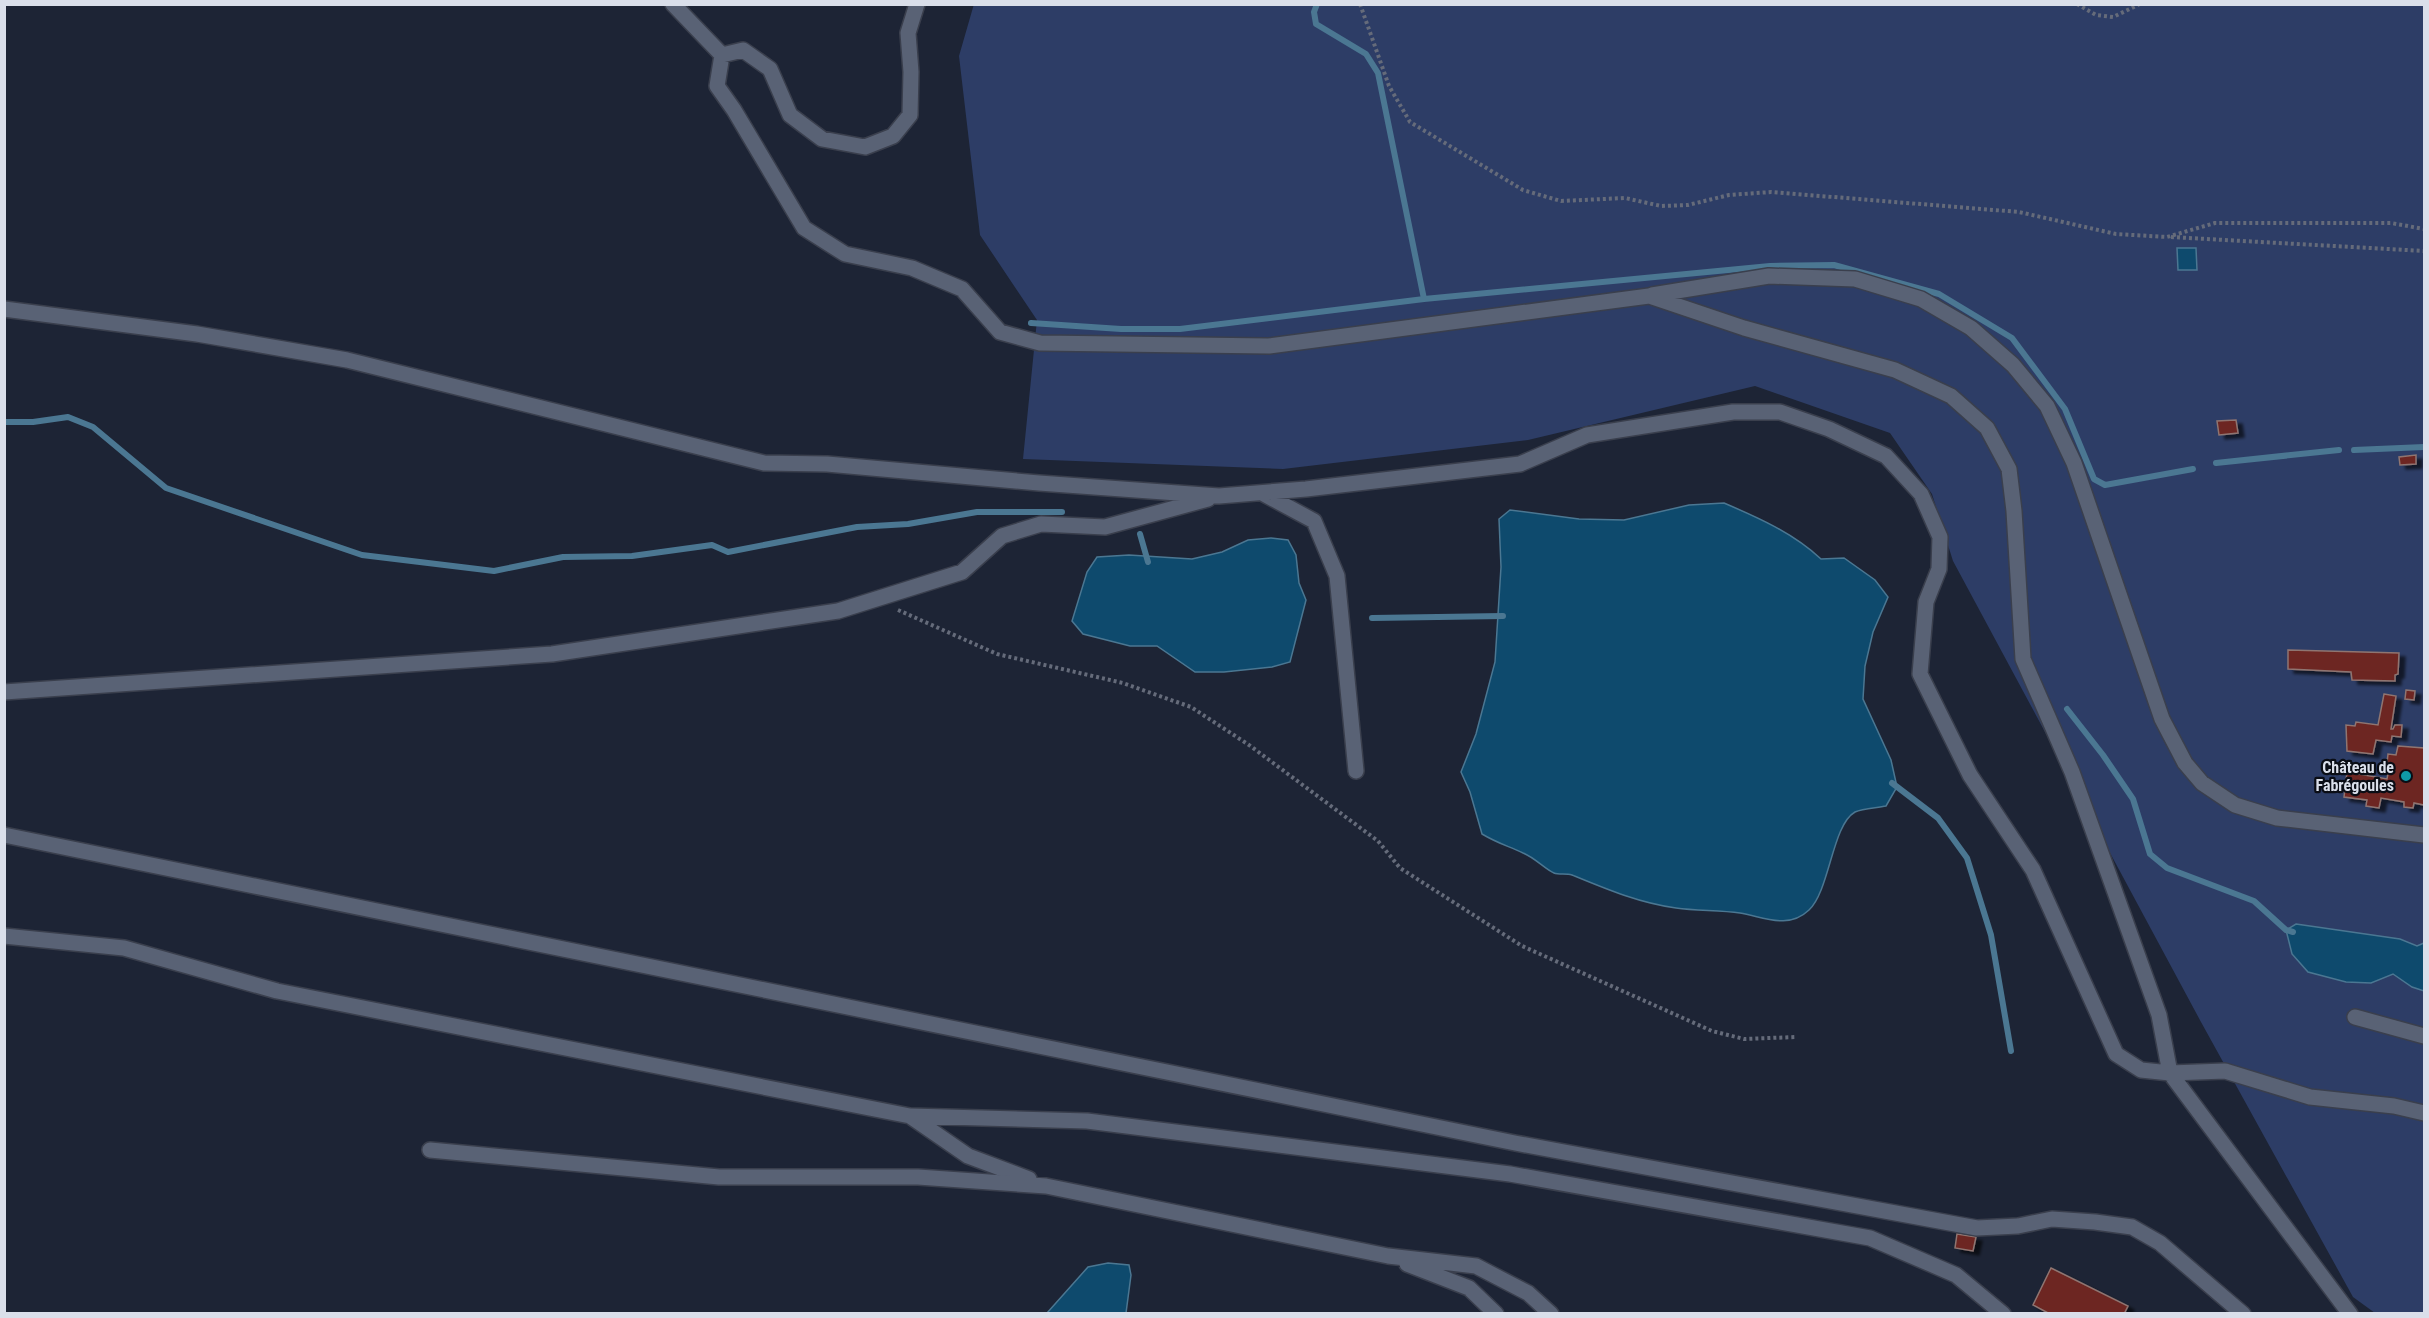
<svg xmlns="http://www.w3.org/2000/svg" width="2429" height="1318" font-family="'Roboto Condensed',sans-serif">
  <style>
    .green { fill: #2d3d66 }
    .water { fill: #0e4a6d; stroke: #4b7792; stroke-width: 1.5 }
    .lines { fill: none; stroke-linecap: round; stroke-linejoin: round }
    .stream { stroke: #4b7792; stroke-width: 6 }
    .building { fill: #6d2521; stroke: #8f7571; stroke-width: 1.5; filter: url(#shadow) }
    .minor-casing { stroke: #3a3f4d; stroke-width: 18 }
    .path { stroke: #656b7a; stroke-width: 4; stroke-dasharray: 3 3; stroke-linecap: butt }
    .minor { stroke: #596275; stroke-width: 15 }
    .culture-dot { fill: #0f9aa8; stroke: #0a0d15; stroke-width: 2 }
    .labels { text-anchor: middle; stroke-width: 4.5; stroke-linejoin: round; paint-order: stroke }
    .poi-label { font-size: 16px; font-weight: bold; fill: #dadfea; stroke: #0a0d15; text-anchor: end }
  </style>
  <defs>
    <filter id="shadow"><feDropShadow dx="6" dy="4" stdDeviation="1.5" flood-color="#0009"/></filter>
  </defs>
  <rect width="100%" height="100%" fill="#1d2435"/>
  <path class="green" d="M 974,4 L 2424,5 L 2424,1313 L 2375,1313 L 2353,1297 L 2201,1022 L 1953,561 L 1932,494 L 1890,433 L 1755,386 L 1528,440 L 1283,469 L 1023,459 L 1037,320 L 980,235 L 959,56 Z"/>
  <path class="water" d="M 2177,248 L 2196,248 L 2197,270 L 2178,270 Z
    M 1724,503 C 1759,518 1793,533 1821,559 L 1844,558 L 1875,580 L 1888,597 L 1873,632 L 1865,666 L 1863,699 L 1891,760 L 1897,787 L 1886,806 C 1877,808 1863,808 1855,812 C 1832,825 1830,890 1809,910 C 1788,930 1764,917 1740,913 C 1719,910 1697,911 1676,908 C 1639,903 1606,889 1572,875 C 1566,873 1559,875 1554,873 C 1546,870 1534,857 1523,853 C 1508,846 1497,843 1482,834 L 1470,792 L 1461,772 L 1476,734 L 1495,662 L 1501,567 L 1499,519 L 1510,510 L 1579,519 L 1624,520 L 1689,505 Z
    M 1271,538 L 1288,540 L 1296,555 L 1299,583 L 1306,600 L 1290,662 L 1272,667 L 1224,672 L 1195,672 L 1157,646 L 1130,646 L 1083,634 L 1072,621 L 1087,572 L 1097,557 L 1129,555 L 1192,559 L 1222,552 L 1248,540 Z
    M 2296,924 L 2400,939 L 2417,946 L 2424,943 L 2424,991 L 2412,987 L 2393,974 L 2371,983 L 2346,982 L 2308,972 L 2292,954 L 2286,930 Z
    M 1108,1263 L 1129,1265 L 1131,1275 L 1126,1313 L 1047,1313 L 1088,1267 Z"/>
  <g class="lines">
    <path class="stream" d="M 1317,4 L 1314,12 L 1316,24 L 1366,54 L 1378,73 L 1424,299 L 1770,266 L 1834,265 L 1939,294 L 2012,338 L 2065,409 L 2094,479 L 2105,485 L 2193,469
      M 1031,323 L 1121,329 L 1180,329 L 1424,299
      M 4,422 L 33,422 L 68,417 L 93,427 L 166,488 L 362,555 L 494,571 L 563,557 L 632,556 L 712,545 L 728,552 L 857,527 L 908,524 L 977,512 L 1062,512
      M 2354,450 L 2424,447
      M 2216,463 L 2339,450
      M 1140,534 L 1148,562
      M 1372,618 L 1503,616
      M 2067,709 L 2103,755 L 2133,799 L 2150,854 L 2167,868 L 2254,901 L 2286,930 L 2293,932
      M 1892,783 L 1938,818 L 1967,858 L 1991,935 L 2011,1051"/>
  </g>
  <path class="building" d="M 2236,420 L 2238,433 L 2219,435 L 2217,421 Z
    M 2416,455 L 2416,464 L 2400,465 L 2399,457 Z
    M 2288,650 L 2399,653 L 2398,674 L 2395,675 L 2395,681 L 2352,680 L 2351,672 L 2288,669 Z
    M 2406,690 L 2415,691 L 2414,700 L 2405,699 Z
    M 2384,694 L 2396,696 L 2391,729 L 2393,729 L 2395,725 L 2402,725 L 2401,737 L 2392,736 L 2391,742 L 2376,740 L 2373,754 L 2347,751 L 2346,725 L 2355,726 L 2356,722 L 2378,725 Z
    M 2398,746 L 2424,748 L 2424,805 L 2414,803 L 2413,808 L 2404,807 L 2404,802 L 2381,798 L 2379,808 L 2366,806 L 2367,800 L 2344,797 L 2347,772 L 2387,779 L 2390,764 L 2387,763 L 2388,754 L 2396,755 Z
    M 1957,1234 L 1976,1237 L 1973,1251 L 1955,1248 Z
    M 2051,1268 L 2128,1306 L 2124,1314 L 2050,1314 L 2033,1305 Z"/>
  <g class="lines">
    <defs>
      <path id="minor" d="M 673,4 L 722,55
        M 917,4 L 908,33 L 911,72 L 910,115 L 893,136 L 865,147 L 822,139 L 790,115 L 770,69 L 743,50 L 722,55 L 717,86 L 734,110 L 804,228 L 845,254 L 912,268 L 962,289 L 1000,332 L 1040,343 L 1269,346 L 1649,296 L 1744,328 L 1895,370 L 1951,396 L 1987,428 L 2009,469 L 2014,511 L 2023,659 L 2072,772 L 2159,1015 L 2170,1073 L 2350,1314
        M 1652,295 L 1769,276 L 1855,279 L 1921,299 L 1971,328 L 2013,365 L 2047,406 L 2074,463 L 2162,719 L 2185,763 L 2202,783 L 2235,805 L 2277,818 L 2424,835
        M 4,309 L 197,334 L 347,360 L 764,463 L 827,464 L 1039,483 L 1219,496 L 1306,489 L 1520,464 L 1587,435 L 1733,412 L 1780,412 L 1829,429 L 1886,456 L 1921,494 L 1940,537 L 1939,569 L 1926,602 L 1920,674 L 1970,775 L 2033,870 L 2116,1054 L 2141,1070 L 2170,1073 L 2225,1071 L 2310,1097 L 2394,1106 L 2424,1113
        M 1262,493 L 1314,521 L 1337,576 L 1356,771
        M 4,692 L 552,654 L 838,611 L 962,572 L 1002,536 L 1041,524 L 1105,527 L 1208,499
        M 4,835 L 1515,1143 L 1977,1228 L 2018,1226 L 2052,1219 L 2095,1222 L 2132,1227 L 2160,1243 L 2243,1314
        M 4,936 L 124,948 L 277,991 L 910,1116 L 968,1156 L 1029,1179
        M 2355,1017 L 2424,1036
        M 910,1116 L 1087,1121 L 1510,1174 L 1870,1238 L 1956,1275 L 2003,1314
        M 430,1150 L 719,1177 L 918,1177 L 1046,1186 L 1388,1256 L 1476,1266 L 1528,1293 L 1551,1314
        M 1407,1264 L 1469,1288 L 1496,1314"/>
    </defs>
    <use href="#minor" class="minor-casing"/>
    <path class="path" d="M 1360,4 L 1389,86 L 1410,122 L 1523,190 L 1561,201 L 1625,198 L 1661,206 L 1688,205 L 1729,195 L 1771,192 L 2019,212 L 2116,234 L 2167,237 L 2215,223 L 2391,223 L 2424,229
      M 2077,4 L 2096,15 L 2113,17 L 2140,4
      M 2171,237 L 2424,251
      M 898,610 L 997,654 L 1123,683 L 1191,707 L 1249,745 L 1378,841 L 1400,868 L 1522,946 L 1712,1031 L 1744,1039 L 1796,1037"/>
    <use href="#minor" class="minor"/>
  </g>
  <circle class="culture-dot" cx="2406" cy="776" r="6"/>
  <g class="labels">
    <g class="poi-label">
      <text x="2394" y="773">Château de<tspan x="2394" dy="18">Fabrégoules</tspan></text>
    </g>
  </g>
  <rect width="2429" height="1318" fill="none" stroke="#dadfea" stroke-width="12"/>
</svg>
